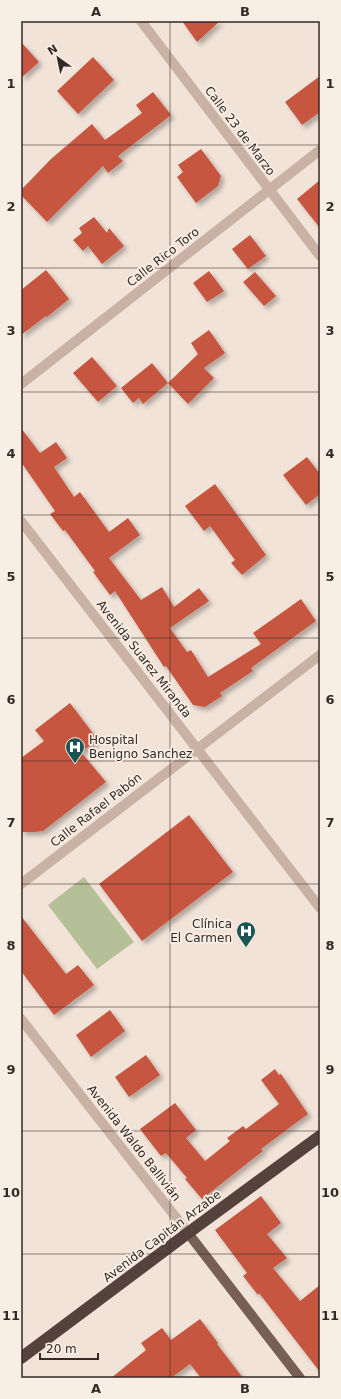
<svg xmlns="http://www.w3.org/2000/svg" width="341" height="1399" font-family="'DejaVu Sans',sans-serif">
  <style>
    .green { fill: #b6c098 }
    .building { fill: #c75640; filter: url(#shadow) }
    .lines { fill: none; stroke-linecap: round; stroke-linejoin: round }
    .street { stroke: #c9b2a4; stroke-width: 10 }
    .primary { stroke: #775f56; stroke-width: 10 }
    .highway { stroke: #55423d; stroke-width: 12 }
    .grid { fill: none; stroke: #342926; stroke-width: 1; stroke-opacity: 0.55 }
    .labels { text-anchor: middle; stroke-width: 3.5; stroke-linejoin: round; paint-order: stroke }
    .street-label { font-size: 12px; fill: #342926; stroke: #f9eee4 }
    .poi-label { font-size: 12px; fill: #342926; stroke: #f9eee4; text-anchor: start }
    .neatline { fill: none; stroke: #342926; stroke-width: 1.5 }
    .grid-label { font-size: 13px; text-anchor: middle; font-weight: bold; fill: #342926 }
  </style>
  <defs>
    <filter id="shadow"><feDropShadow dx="3.5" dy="3.5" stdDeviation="2" flood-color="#0004"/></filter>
  </defs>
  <rect width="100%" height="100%" fill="#f1e3d8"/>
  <path class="green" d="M 84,877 L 134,942 L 97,969 L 48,905 Z"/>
  <path class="building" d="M 182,21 L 220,21 L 197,42 Z
    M 21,42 L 39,62 L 21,78 Z
    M 93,57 L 114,80 L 78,114 L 57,91 Z
    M 320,76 L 320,112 L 302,125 L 285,102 Z
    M 153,92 L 171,115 L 118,156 L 123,161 L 108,173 L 103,166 L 47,222 L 21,195 L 21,190 L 51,159 L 92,124 L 105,140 L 142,113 L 136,105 Z
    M 201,149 L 221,176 L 218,186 L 196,203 L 177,177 L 183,172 L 178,165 Z
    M 320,180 L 320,228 L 297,199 Z
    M 94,217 L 107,233 L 109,228 L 124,246 L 102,264 L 88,246 L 83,251 L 73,240 L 82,233 L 79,228 Z
    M 250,235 L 266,256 L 248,269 L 232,249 Z
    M 46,270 L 69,299 L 47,317 L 46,316 L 21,335 L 21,290 Z
    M 209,271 L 224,291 L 207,302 L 193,283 Z
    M 255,272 L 276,296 L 264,306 L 243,282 Z
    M 209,330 L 225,353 L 204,368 L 214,378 L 188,404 L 168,383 L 198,354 L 191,343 Z
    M 92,357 L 117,386 L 98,402 L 73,373 Z
    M 152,363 L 168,383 L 143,404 L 139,398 L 133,403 L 121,388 Z
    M 21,428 L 40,453 L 56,442 L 67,458 L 54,467 L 74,497 L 80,492 L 109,532 L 128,518 L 140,535 L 109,558 L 141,600 L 162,587 L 174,607 L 199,588 L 209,601 L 170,628 L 187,652 L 191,650 L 208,677 L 261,644 L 253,633 L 301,599 L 316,621 L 251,668 L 253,671 L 220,693 L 222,696 L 205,707 L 193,705 L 166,666 L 164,667 L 115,591 L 110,595 L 93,572 L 95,571 L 65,530 L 63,531 L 50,514 L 55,511 L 21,462 Z
    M 307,457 L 320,474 L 320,494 L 306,505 L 283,475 Z
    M 215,484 L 266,555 L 242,575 L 231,563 L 235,560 L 210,526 L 204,531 L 185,506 Z
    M 70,703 L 98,740 L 81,752 L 106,782 L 43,831 L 35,832 L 21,832 L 21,758 L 44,741 L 35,730 Z
    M 189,815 L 233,872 L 142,941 L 99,884 Z
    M 21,916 L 66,974 L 78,965 L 94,985 L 54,1015 L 21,971 Z
    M 110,1010 L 125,1031 L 91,1057 L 76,1035 Z
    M 146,1055 L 160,1075 L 129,1097 L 115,1077 Z
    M 275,1069 L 279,1075 L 281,1074 L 308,1114 L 261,1149 L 263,1151 L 202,1199 L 185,1179 L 187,1178 L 166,1153 L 161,1156 L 140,1129 L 175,1103 L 196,1130 L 186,1138 L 205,1161 L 230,1141 L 227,1138 L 243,1126 L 246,1129 L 279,1104 L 261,1080 Z
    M 261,1196 L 281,1223 L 267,1234 L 287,1258 L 273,1268 L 300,1301 L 320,1285 L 320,1372 L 259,1293 L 258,1295 L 243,1276 L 247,1273 L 215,1230 Z
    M 200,1319 L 218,1343 L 217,1344 L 243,1378 L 201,1378 L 190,1364 L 171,1378 L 111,1378 L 146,1350 L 141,1343 L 162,1328 L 171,1340 Z"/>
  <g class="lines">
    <path class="street" d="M 141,21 L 320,256
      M 21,384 L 320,150
      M 21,521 L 320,908
      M 21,884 L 320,655
      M 21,1019 L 188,1233"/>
    <path class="primary" d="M 188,1233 L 300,1378"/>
    <path class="highway" d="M 21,1358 L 188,1233 L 320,1136"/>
  </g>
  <path class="grid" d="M 170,21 L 170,1378M 21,145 L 320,145M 21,268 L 320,268M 21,392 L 320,392M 21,515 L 320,515M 21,638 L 320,638M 21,761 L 320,761M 21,884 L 320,884M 21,1007 L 320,1007M 21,1131 L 320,1131M 21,1254 L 320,1254"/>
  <defs>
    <symbol id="hospital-pin" viewBox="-11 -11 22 30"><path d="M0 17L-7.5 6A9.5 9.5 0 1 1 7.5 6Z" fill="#1b5655" stroke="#f9eee4"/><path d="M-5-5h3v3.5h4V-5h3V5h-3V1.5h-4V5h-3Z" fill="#fff"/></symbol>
  </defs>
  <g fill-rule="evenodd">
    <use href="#hospital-pin" x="64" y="736" width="22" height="30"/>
    <use href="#hospital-pin" x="235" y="920" width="22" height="30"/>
  </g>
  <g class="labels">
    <g class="street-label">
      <text transform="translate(240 131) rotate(53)" y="4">Calle 23 de Marzo</text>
      <text transform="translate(163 257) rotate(-38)" y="4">Calle Rico Toro</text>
      <text transform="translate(144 659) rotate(52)" y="4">Avenida Suarez Miranda</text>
      <text transform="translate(96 810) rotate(-38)" y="4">Calle Rafael Pabón</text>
      <text transform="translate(134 1143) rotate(52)" y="4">Avenida Waldo Ballivián</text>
      <text transform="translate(162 1236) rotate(-37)" y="4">Avenida Capitán Arzabe</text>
    </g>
    <g class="poi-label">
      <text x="89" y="744">Hospital<tspan x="89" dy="14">Benigno Sanchez</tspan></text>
      <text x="232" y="928" text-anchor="end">Clínica<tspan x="232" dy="14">El Carmen</tspan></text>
    </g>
  </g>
  <rect width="341" height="1399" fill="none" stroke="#f9eee4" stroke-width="44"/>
  <g transform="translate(58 58) rotate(327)" stroke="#f9eee4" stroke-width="3" paint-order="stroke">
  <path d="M0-3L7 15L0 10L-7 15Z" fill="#342926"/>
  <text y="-6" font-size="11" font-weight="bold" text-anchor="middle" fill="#342926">N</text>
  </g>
  <path d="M40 1353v6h58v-6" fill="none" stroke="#342926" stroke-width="2"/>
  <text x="46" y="1353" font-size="12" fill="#342926" stroke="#f9eee4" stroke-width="3" paint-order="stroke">20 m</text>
  <rect x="22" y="22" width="297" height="1355" class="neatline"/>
  <g class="grid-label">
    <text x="96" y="16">A</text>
    <text x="245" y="16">B</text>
    <text x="11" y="88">1</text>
    <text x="330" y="88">1</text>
    <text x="11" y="211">2</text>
    <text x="330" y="211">2</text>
    <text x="11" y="335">3</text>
    <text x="330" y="335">3</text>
    <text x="11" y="458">4</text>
    <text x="330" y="458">4</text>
    <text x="11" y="581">5</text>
    <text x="330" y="581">5</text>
    <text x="11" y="704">6</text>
    <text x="330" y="704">6</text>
    <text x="11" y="827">7</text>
    <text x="330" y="827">7</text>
    <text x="11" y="950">8</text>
    <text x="330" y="950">8</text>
    <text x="11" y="1074">9</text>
    <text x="330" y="1074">9</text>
    <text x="11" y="1197">10</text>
    <text x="330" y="1197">10</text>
    <text x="11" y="1320">11</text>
    <text x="330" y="1320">11</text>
    <text x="96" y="1393">A</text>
    <text x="245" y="1393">B</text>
  </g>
</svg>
